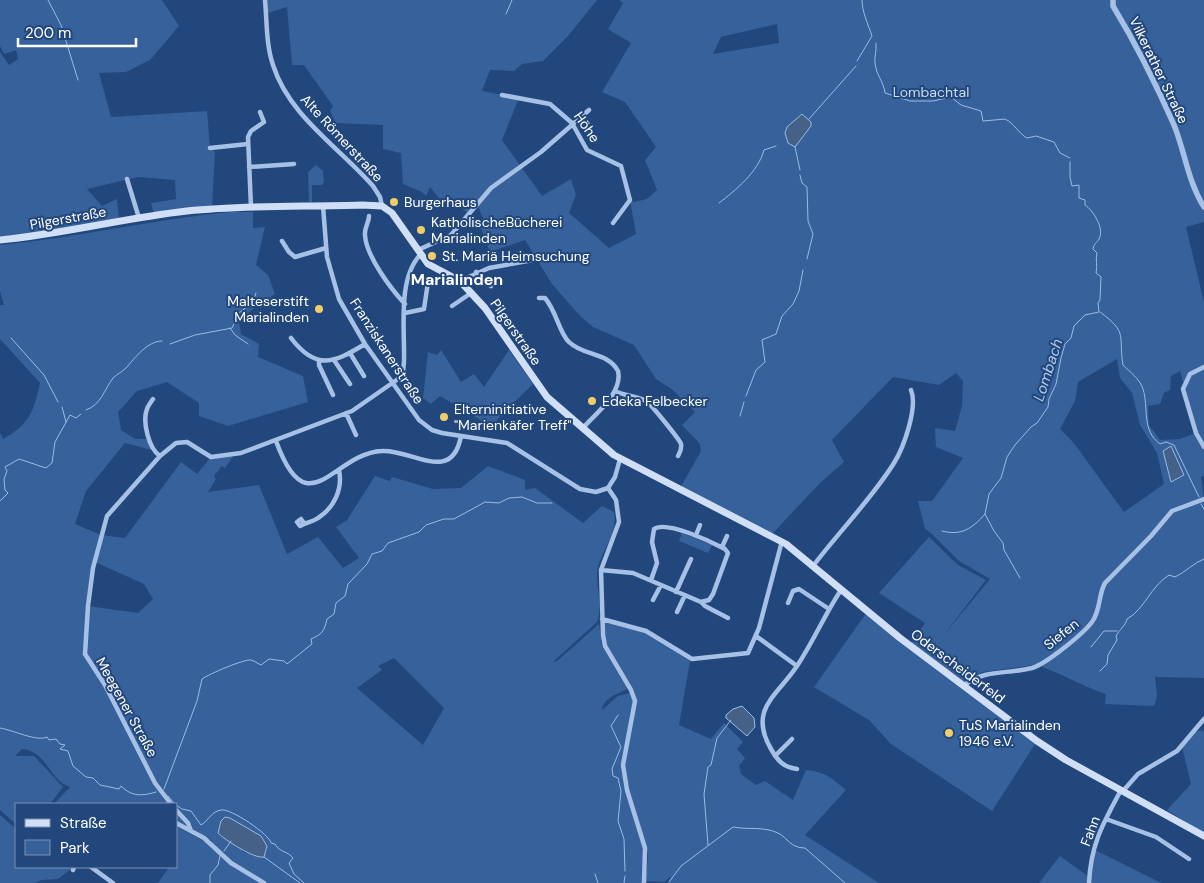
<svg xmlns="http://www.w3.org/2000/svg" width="1204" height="883" font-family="'DM Sans',sans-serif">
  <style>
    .green { fill: #36619a; fill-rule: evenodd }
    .water { fill: #456188; stroke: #9abce7 }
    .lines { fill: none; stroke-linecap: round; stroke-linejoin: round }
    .stream { stroke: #9abce7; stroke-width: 1 }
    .minor { stroke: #a6c1e5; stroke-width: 4.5 }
    .tertiary { stroke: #a6c1e5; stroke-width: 5.5 }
    .secondary { stroke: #d0dff5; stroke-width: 7 }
    .poi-dot { fill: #f1cd69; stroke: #22477c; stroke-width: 2 }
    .labels { text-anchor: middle; stroke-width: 4; stroke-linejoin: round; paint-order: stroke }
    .street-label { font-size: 14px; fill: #fff; stroke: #22477c }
    .park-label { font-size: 14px; fill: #c9dcf4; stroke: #22477c }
    .poi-label { font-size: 14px; fill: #fff; stroke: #22477c; text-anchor: start }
    .water-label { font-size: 15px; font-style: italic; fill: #b1cbed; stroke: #22477c }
    .quarter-label { font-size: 16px; font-weight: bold; fill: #fff; stroke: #22477c }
  </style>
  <rect width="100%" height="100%" fill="#22477c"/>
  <path class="green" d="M 0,0 L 162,0 L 179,26 L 150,60 L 126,72 L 99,73 L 111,117 L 207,111 L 210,148 L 215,152 L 212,207 L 154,214 L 151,203 L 176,199 L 175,180 L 138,177 L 87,189 L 102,206 L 117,199 L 119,220 L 0,238 L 0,52 L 9,65 L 18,59 L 16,50 L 4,54 L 0,46 Z
    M 267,0 L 597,0 L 568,36 L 543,61 L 522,64 L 514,71 L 490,70 L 482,91 L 519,98 L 502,140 L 542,196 L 571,179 L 576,195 L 569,213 L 609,248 L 636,234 L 630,200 L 634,202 L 647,199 L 657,190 L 645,160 L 656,147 L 625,102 L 602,92 L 631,43 L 608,29 L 623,3 L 619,0 L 1204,0 L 1204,222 L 1186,227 L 1204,302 L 1204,476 L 1201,477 L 1204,499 L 1199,501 L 1200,503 L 1204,502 L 1204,678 L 1155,677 L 1157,696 L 1154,706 L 1105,704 L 1106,694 C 1084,687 1065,675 1042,667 L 1041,664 L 983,672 L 970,678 L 963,685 L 1037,741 L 992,811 L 891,744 L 869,720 L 814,687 L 867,612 L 910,645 L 925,623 L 879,593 L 929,537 L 958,565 L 986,580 L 943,636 L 990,579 L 959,561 L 932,534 L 925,529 L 918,501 L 932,501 L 963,458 L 936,447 L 935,428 L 955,431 L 962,406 L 963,381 L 956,373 L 939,385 L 893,377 L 832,440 L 844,462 L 820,483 L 773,533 L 773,536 L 679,490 L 701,451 L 700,444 L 682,425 L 695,412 L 673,390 L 656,379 L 634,345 L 593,327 L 581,317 L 552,284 L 525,240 L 490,252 L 480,226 L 485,223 L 477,204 L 467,213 L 451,197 L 442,202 L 430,187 L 426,196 L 422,192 L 403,184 L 401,153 L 383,149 L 383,125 L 336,123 L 330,111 L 333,106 L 304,65 L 292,65 L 287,7 L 268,13 ZM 777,24 L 779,43 L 713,54 L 721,37 ZM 1117,359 L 1120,378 L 1132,393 L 1140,425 L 1157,453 L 1164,484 L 1124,512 L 1073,442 L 1060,429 L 1075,401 L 1078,382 ZM 1180,371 L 1196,433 L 1180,439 L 1160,440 L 1149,425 L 1148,406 L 1160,404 L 1164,393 L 1170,390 L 1171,376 ZM 1171,447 L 1184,475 L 1171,482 L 1163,451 Z
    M 316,165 L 323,171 L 324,182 L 322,185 L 312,185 L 312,202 L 309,202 L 308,172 Z
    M 230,212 L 253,212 L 253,228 L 265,227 L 256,265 L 268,275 L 275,294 L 250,311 L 239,322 L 241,334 L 259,344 L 258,357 L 303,376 L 308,402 L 228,426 L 199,416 L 199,403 L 167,382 L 137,391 L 118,412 L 121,430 L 135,439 L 147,439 L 152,450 L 125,443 L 86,491 L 75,524 L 101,535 L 125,538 L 181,462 L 197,474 L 211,457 L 234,455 L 225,468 L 222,466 L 214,476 L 216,479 L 208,492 L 259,485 L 287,554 L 318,537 L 343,568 L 359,558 L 336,527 L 347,520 L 375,476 L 390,481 L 392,477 L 433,489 L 461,488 L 488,466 L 525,480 L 525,490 L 535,488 L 583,523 L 602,506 L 614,512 C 618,533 603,548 598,567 C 594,585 604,604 597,622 L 554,661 L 556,662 L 599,624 L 602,646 L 627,688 L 626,690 C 616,694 603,699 602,710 L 618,696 L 633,692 L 606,646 L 603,624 L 608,622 L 646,632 L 690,661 L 679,725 L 711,739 L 724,723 L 743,742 L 737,749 L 745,758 L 739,766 L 741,774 L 756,785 L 765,781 L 793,800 L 806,770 C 824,771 833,779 846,790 L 805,835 L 879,883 L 668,883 L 671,876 L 664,882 L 646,881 L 648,854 L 640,825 L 644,848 L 642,883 L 158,883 L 169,867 L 176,867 L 176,826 L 211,845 L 212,841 L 176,821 L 176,804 L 54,804 L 70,787 C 49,780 47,751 22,749 L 15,756 L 34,756 L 63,787 L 50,804 L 16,804 L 16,824 L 0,810 L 0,432 L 3,439 C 29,425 34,411 40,383 L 0,339 L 0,305 L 4,305 L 0,291 L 0,245 C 77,238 153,219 230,212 ZM 95,562 L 144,584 L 153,599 L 138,613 L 88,606 ZM 394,658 L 444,708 L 423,745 L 357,688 L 382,670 L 378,666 ZM 230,818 L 261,836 L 267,846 L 266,854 L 245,853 L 234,842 L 222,837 Z
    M 441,350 L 461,382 L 474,374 L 484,387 L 509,350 L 533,384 L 500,416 L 492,427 L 440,396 L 431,404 L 423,398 L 428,352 L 437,355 Z
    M 682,533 L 712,545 L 708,553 L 679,541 Z
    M 1202,730 L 1204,732 L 1204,834 L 1167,810 L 1191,784 L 1182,747 L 1194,732 Z
    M 0,815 L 16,829 L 16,867 L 72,867 L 71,869 L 58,879 L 42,880 L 35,883 L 0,883 Z
    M 1093,849 L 1161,883 L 1039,883 L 1060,856 L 1089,877 Z"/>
  <path class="water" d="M 802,114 L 811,122 L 811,126 L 795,147 L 788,143 L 785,133 L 787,127 Z
    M 1171,446 L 1184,475 L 1171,482 L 1163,451 Z
    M 742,706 L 754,718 L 755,727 L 747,736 L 726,718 L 726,715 L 733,709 Z
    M 225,817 L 230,818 L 261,836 L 267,846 L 264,857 C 254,859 225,840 218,833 L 221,821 Z"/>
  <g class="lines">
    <path class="stream" d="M 48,0 L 61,25 L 78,80
      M 506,14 L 512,0
      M 876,43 C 877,51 874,57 875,63 C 876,75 884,82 885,93 L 910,101 L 933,101 L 951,97 L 961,105 L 981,111 L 983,121 L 1005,119 C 1014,123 1018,133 1027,138 L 1036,136 L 1054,142 L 1060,153 L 1070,158
      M 857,61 L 872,36 C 868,24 862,12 862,0
      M 809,119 L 856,66
      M 795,147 L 800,170
      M 800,175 L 802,183 L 807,187 L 808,221 L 813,234 L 807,259
      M 719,203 C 736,190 758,172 764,150 L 776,146
      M 1100,312 C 1129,333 1118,336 1123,365 C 1130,372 1140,379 1143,389 C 1149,408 1141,430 1160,444 L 1166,442 L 1174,445 L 1199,497
      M 230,328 L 235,335 L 248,344
      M 11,338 L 44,375 L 58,402
      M 170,344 L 195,335 L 232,328 L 239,313 L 253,302 L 256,293
      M 746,396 L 756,370 L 765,362 L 762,340 L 776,334 L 782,316 L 793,304 L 799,291 L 803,270
      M 62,407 L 66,422
      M 86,410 C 101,405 104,390 113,378 C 117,374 122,372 126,368 C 135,358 147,341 162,341
      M 740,416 L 744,402
      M 0,501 L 8,493 L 5,490 L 4,479 L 7,471 L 5,467 L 19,459 L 46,468 L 52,463 L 55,442 L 70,415 L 76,418 L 81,414
      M 1201,504 L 1204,509
      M 942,531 C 961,536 972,529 985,514
      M 1020,578 L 1004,550 L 1003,543 L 994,531 L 985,514 L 989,494 L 1001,478 L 1007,457 L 1015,445 L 1031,427 L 1037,423 L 1048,407 L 1049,399 L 1056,384 L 1061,358 L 1065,344 L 1071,338 L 1074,326 L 1085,315 L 1099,312 L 1098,303 L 1100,300 L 1101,277 L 1096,273 C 1098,265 1095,260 1097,253 L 1093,249 C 1094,243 1097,243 1099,239 C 1105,229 1093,210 1085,205 L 1085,200 L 1079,198 L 1079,185 L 1072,186 L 1070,177 L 1070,162
      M 1091,647 L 1104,631 L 1117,631
      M 1100,671 L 1107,664 L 1108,655 L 1117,640 L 1116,636 C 1119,630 1126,625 1127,619 C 1145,609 1150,587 1169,575 L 1175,577 C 1186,572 1193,563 1204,559
      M 618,715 L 611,726 L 621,747 L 612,769 L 613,776 L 618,778 L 621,791 L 618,821 L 624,839 L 625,871
      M 0,728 C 13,730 37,742 47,737 L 49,740 L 56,739 L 60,744 L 65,745 L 60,749 L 68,751 L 73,766 L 86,777 L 93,778 L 100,785 L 119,789 L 121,786 C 132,797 142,796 156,792
      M 164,789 L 197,701 L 202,679 C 209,674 244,659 251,660 C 254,661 257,663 261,665 L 269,659 L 284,661 L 287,664 L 312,644 L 311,639 C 322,634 324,632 327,619 L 334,614 L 336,603 L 345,596 L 348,584 L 367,564 L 372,554 L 382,551 L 388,543 L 419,532 L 426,525 L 444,519 L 454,519 L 485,502 L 499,503 L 509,498 L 522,497 L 537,503 L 552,503
      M 168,796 L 175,804
      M 176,805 L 182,809 L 191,811 L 201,825 C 208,821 212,811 221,810 C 231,808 270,835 271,843 L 275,844 C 280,853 288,851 293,858 L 289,863 L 294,874 L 304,883
      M 708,845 L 704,794 L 708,767 L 711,765 L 717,738 L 731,720
      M 224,851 L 231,841
      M 264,857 L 300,883
      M 595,874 L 598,883
      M 669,882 L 681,866 L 733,827 C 748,830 763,826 778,833 C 788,838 790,848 805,848 L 845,883
      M 210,883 L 210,875 L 218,865 L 220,856
      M 624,883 L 625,876"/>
    <path class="minor" d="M 265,0 C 267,21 266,45 273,65 C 289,116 340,148 373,186 L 380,197 L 382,206
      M 502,95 L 550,104 L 572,123 L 587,150 L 621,166 L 630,200 L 613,223
      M 210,148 L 248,144
      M 249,167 L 294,164
      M 127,179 L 139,218
      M 323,206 L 327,257 L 339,299 L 365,344 L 419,420 L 432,430 L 442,433 L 507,443 L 580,489 L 596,492 L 608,488 L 615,477 L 620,459
      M 251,207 L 248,137 L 251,131 L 264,122 L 260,112
      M 369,216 C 369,223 364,228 365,235 C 366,256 391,289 405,304
      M 282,241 L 289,252 L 295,257 L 326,248
      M 418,250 L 451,235 L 491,188 L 541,152 L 589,110
      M 476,272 L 491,286
      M 460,281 L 489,268 L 533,260
      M 539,298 L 545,298 C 557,312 559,333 569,342 C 583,356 608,352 618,371 C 623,393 596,413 583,428
      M 452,306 L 471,293
      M 405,313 L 424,309 L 428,282
      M 291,338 C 316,371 334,363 365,344
      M 350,353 L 364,376
      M 334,360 L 350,384
      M 319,361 L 319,365 L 333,395
      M 1204,367 L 1190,374 L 1183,389 L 1196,433 L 1204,447
      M 615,391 C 625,396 636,396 646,401 C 650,403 680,440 681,444 C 682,449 680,452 678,456
      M 153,399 C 151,402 148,406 147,409 C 142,422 149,449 160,456
      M 346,413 L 356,435
      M 276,441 C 308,529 333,453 382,451 C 412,449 452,485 461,436
      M 608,488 L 616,500 L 619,522 L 601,570 L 603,635 L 605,646 L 631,690 L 635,701 L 623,765 L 627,790 L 645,848 L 644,883
      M 304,523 L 301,519 L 297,522 L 300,526 C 305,523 312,522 318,518 C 334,508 343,489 339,470
      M 696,535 L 700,525
      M 722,547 L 727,536
      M 813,566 C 838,533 873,497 894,463 C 904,447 918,407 911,390
      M 601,570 L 633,573 L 701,602 L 705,606 L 728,618
      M 651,580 L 657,563 L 652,542 L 654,529 C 666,520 712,542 725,549 L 728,553 L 713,594 L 709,600 L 701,602
      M 676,592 L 691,559
      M 653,600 L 661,585
      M 788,603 L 793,591 L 799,589 L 829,609
      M 677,612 L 685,595
      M 602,619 L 646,631 L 692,659 L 748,653 L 759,628 L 782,541
      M 756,636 L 797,666
      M 963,686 C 987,668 1005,675 1032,668 C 1046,664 1083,634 1092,622 C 1101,610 1098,595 1105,583 L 1151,536 L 1172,511 L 1204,499
      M 775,756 L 792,739
      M 797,769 C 783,767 778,761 771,749 C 748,709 777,696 797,666 C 813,642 825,614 841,590
      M 1123,791 L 1138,774 L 1177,751 L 1204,719
      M 171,804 L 155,783 L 105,685 L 85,654 L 88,606 L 93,568 L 107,516 L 160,456 L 176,443 L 187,442 L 211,457 L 241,453 L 352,411 L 398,379 L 403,372 L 404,362 C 405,330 397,278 421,254
      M 176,810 L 188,823 L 191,831
      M 1106,819 L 1156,837 L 1189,859
      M 176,823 L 204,838 L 231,863 L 264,883
      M 91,867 L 113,883
      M 73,870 L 74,867
      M 1089,883 C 1091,843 1103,824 1121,790"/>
    <path class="tertiary" d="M 1113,0 L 1113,6 C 1136,44 1156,84 1174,125 C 1185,152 1188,182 1204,207"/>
    <path class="secondary" d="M 0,240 C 63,234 124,218 187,211 C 245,205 304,207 362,205 L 382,206 L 392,213 L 428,264 L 460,281 L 485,308 L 547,397 L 614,455 L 786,544 L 900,638 L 1037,741 L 1066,760 L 1204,836"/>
  </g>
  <g class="poi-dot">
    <circle cx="394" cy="202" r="5"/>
    <circle cx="421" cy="230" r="5"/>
    <circle cx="432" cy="256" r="5"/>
    <circle cx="319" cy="309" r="5"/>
    <circle cx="592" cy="401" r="5"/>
    <circle cx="444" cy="417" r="5"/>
    <circle cx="949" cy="733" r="5"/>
  </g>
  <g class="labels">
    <g class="street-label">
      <text transform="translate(1159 70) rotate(64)" y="5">Vilkerather Straße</text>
      <text transform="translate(587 127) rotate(55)" y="5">Höhe</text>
      <text transform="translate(342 138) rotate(47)" y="5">Alte Römerstraße</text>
      <text transform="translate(68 218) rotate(-10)" y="5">Pilgerstraße</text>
      <text transform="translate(516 332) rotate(55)" y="5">Pilgerstraße</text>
      <text transform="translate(387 351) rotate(57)" y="5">Franziskanerstraße</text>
      <text transform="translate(1061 634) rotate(-39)" y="5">Siefen</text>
      <text transform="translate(958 666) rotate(37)" y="5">Oderscheiderfeld</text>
      <text transform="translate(127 707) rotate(61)" y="5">Meegener Straße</text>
      <text transform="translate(1090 831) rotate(-69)" y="5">Fahn</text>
    </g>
    <g class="park-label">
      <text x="931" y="97">Lombachtal</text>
    </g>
    <g class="poi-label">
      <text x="404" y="207">Burgerhaus</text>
      <text x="431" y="227">KatholischeBücherei<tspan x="431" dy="16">Marialinden</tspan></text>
      <text x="442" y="261">St. Mariä Heimsuchung</text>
      <text x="309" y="306" text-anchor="end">Malteserstift<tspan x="309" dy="16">Marialinden</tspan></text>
      <text x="602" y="406">Edeka Felbecker</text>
      <text x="454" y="414">Elterninitiative<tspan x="454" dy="16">"Marienkäfer Treff"</tspan></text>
      <text x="959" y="730">TuS Marialinden<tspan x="959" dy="16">1946 e.V.</tspan></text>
    </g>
    <g class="water-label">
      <text transform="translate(1048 370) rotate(-72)" y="5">Lombach</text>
    </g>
    <g class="quarter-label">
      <text x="457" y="285">Marialinden</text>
    </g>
  </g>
  <rect x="15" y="803" width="162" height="65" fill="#22477c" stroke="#7a91b0"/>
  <rect x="25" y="819" width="25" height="8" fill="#d0dff5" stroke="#7a91b0"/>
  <text x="60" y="828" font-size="15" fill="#ffffff">Straße</text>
  <rect x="25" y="840" width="25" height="15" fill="#36619a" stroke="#7a91b0"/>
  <text x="60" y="853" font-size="15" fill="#ffffff">Park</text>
  <path d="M18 38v8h118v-8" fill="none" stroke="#ffffff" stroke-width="2.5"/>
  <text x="25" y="38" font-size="15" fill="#ffffff" stroke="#22477c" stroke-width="4" paint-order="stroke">200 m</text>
</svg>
